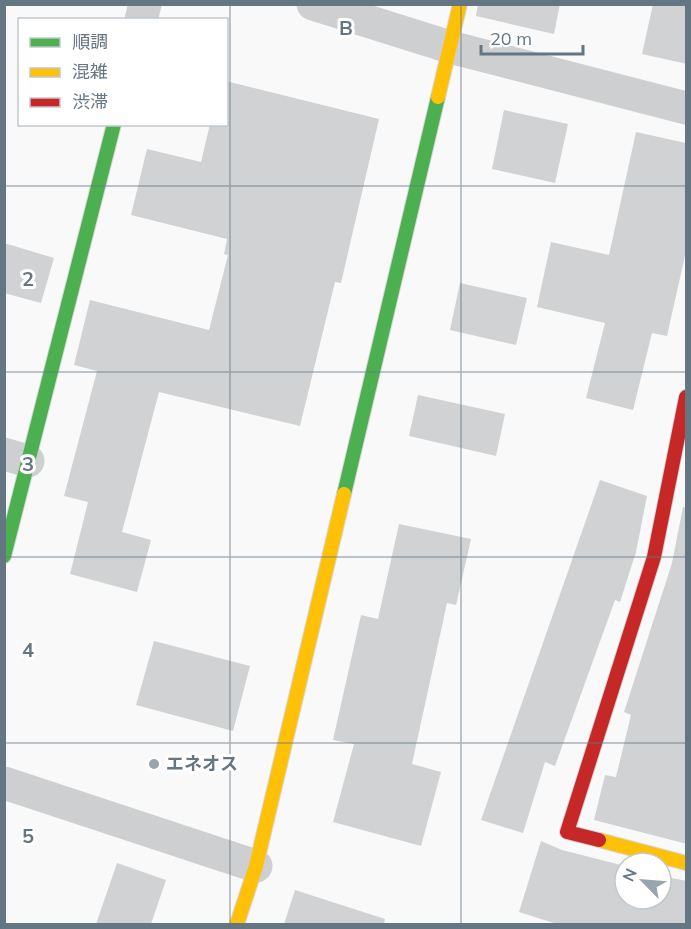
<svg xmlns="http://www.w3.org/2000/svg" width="691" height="929" font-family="Mulish,'Noto Sans JP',sans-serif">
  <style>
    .building { fill: #d0d2d3 }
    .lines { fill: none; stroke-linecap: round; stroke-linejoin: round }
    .fast-casing { stroke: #d5d6d7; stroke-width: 16 }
    .slow-casing { stroke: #d5d6d7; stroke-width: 16 }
    .jam-casing { stroke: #d5d6d7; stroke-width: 16 }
    .street { stroke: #cecfd0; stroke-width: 33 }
    .fast { stroke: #4caf50; stroke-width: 14 }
    .slow { stroke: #ffc107; stroke-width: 14 }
    .jam { stroke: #c62828; stroke-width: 14 }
    .grid { fill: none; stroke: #657683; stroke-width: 1.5; stroke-opacity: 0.55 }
    .poi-dot { fill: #99a4ac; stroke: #fff; stroke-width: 2 }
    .labels { text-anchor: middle; stroke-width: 6; stroke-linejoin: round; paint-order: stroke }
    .poi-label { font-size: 18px; font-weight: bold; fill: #657683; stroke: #fff; text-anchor: start }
    .grid-label { font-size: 20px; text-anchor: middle; font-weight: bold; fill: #657683; stroke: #fff; stroke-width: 6; stroke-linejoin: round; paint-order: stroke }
  </style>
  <rect width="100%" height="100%" fill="#f9f9f9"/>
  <path class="building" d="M 478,4 L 560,4 L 554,34 L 476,16 Z
    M 653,4 L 687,4 L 687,64 L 642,54 Z
    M 226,81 L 379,119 L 341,283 L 335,282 L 300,426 L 159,392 L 122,532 L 151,540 L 137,592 L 70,574 L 88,502 L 64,496 L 97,371 L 74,365 L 90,300 L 209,330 L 228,255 L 224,254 L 227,239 L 131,215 L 147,149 L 201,162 L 210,124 L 226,124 Z
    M 504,110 L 568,124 L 555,183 L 492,169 Z
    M 636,132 L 686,143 L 686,251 L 667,336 L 652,333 L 633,410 L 586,398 L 605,323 L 537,307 L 551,242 L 609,255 Z
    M 4,243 L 54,258 L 41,303 L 4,293 Z
    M 460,283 L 527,298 L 516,345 L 450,330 Z
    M 418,395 L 505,414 L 496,456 L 409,436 Z
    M 600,480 L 647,496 L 636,552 L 620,602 L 615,600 L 555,766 L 545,762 L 523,833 L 481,820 Z
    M 683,507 L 687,508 L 687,844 L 594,820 L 605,775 L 616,777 L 631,715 L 624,712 L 672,563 Z
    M 399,524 L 471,539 L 456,605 L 447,603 L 412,764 L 441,772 L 421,846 L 333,822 L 354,744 L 333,740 L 361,615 L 378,619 Z
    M 154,641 L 250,666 L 233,731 L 136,705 Z
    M 541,841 L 562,850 L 625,866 L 625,899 L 661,899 L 661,876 L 687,881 L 687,924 L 557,924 L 519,912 Z
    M 117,863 L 166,880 L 151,924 L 96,924 Z
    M 295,890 L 385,919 L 384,924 L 284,924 Z"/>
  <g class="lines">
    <defs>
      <path id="fast" d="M 344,494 L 438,97
        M 4,556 L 114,124"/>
      <path id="slow" d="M 438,97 L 460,4
        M 599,840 L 686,863
        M 237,924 L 256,866 L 344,494"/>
      <path id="jam" d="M 599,840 L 567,832 L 654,557 L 686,397"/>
    </defs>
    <use href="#fast" class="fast-casing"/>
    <use href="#slow" class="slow-casing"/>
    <use href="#jam" class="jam-casing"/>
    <path class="street" d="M 313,4 L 450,47 L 686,108
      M 141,20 L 145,4
      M 4,454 L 28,461
      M 4,783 L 256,866"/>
    <use href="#fast" class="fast"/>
    <use href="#slow" class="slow"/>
    <use href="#jam" class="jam"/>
  </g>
  <path class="grid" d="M 230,4 L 230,924M 461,4 L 461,924M 4,186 L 686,186M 4,372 L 686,372M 4,557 L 686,557M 4,743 L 686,743"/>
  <circle class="poi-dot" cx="154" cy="764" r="6"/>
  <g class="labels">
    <g class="poi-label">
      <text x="166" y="770">エネオス</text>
    </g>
  </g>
  <g class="grid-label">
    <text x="346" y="35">B</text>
    <text x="28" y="286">2</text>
    <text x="28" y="471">3</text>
    <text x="28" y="657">4</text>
    <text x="28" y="843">5</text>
  </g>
  <rect width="691" height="929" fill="none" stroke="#657683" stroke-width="12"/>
  <rect x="18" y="18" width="210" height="108" fill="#ffffff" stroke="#c1c8cd" stroke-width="1.5"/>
  <rect x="30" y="38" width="30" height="9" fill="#4caf50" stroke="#c1c8cd" stroke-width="1.5"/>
  <text x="72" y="48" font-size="18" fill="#657683">順調</text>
  <rect x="30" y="68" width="30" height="9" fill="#ffc107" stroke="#c1c8cd" stroke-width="1.5"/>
  <text x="72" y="78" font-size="18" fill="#657683">混雑</text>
  <rect x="30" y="98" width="30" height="9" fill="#c62828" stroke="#c1c8cd" stroke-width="1.5"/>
  <text x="72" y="108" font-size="18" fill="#657683">渋滞</text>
  <g transform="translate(643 881) rotate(295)"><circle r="28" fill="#ffffff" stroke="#c1c8cd" stroke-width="1.5"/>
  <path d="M0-4.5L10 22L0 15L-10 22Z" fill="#99a4ac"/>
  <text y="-9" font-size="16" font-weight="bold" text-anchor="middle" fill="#657683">N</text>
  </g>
  <path d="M481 45v9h102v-9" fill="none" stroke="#657683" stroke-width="3"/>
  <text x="490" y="45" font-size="18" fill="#657683" stroke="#ffffff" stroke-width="4.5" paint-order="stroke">20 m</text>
</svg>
